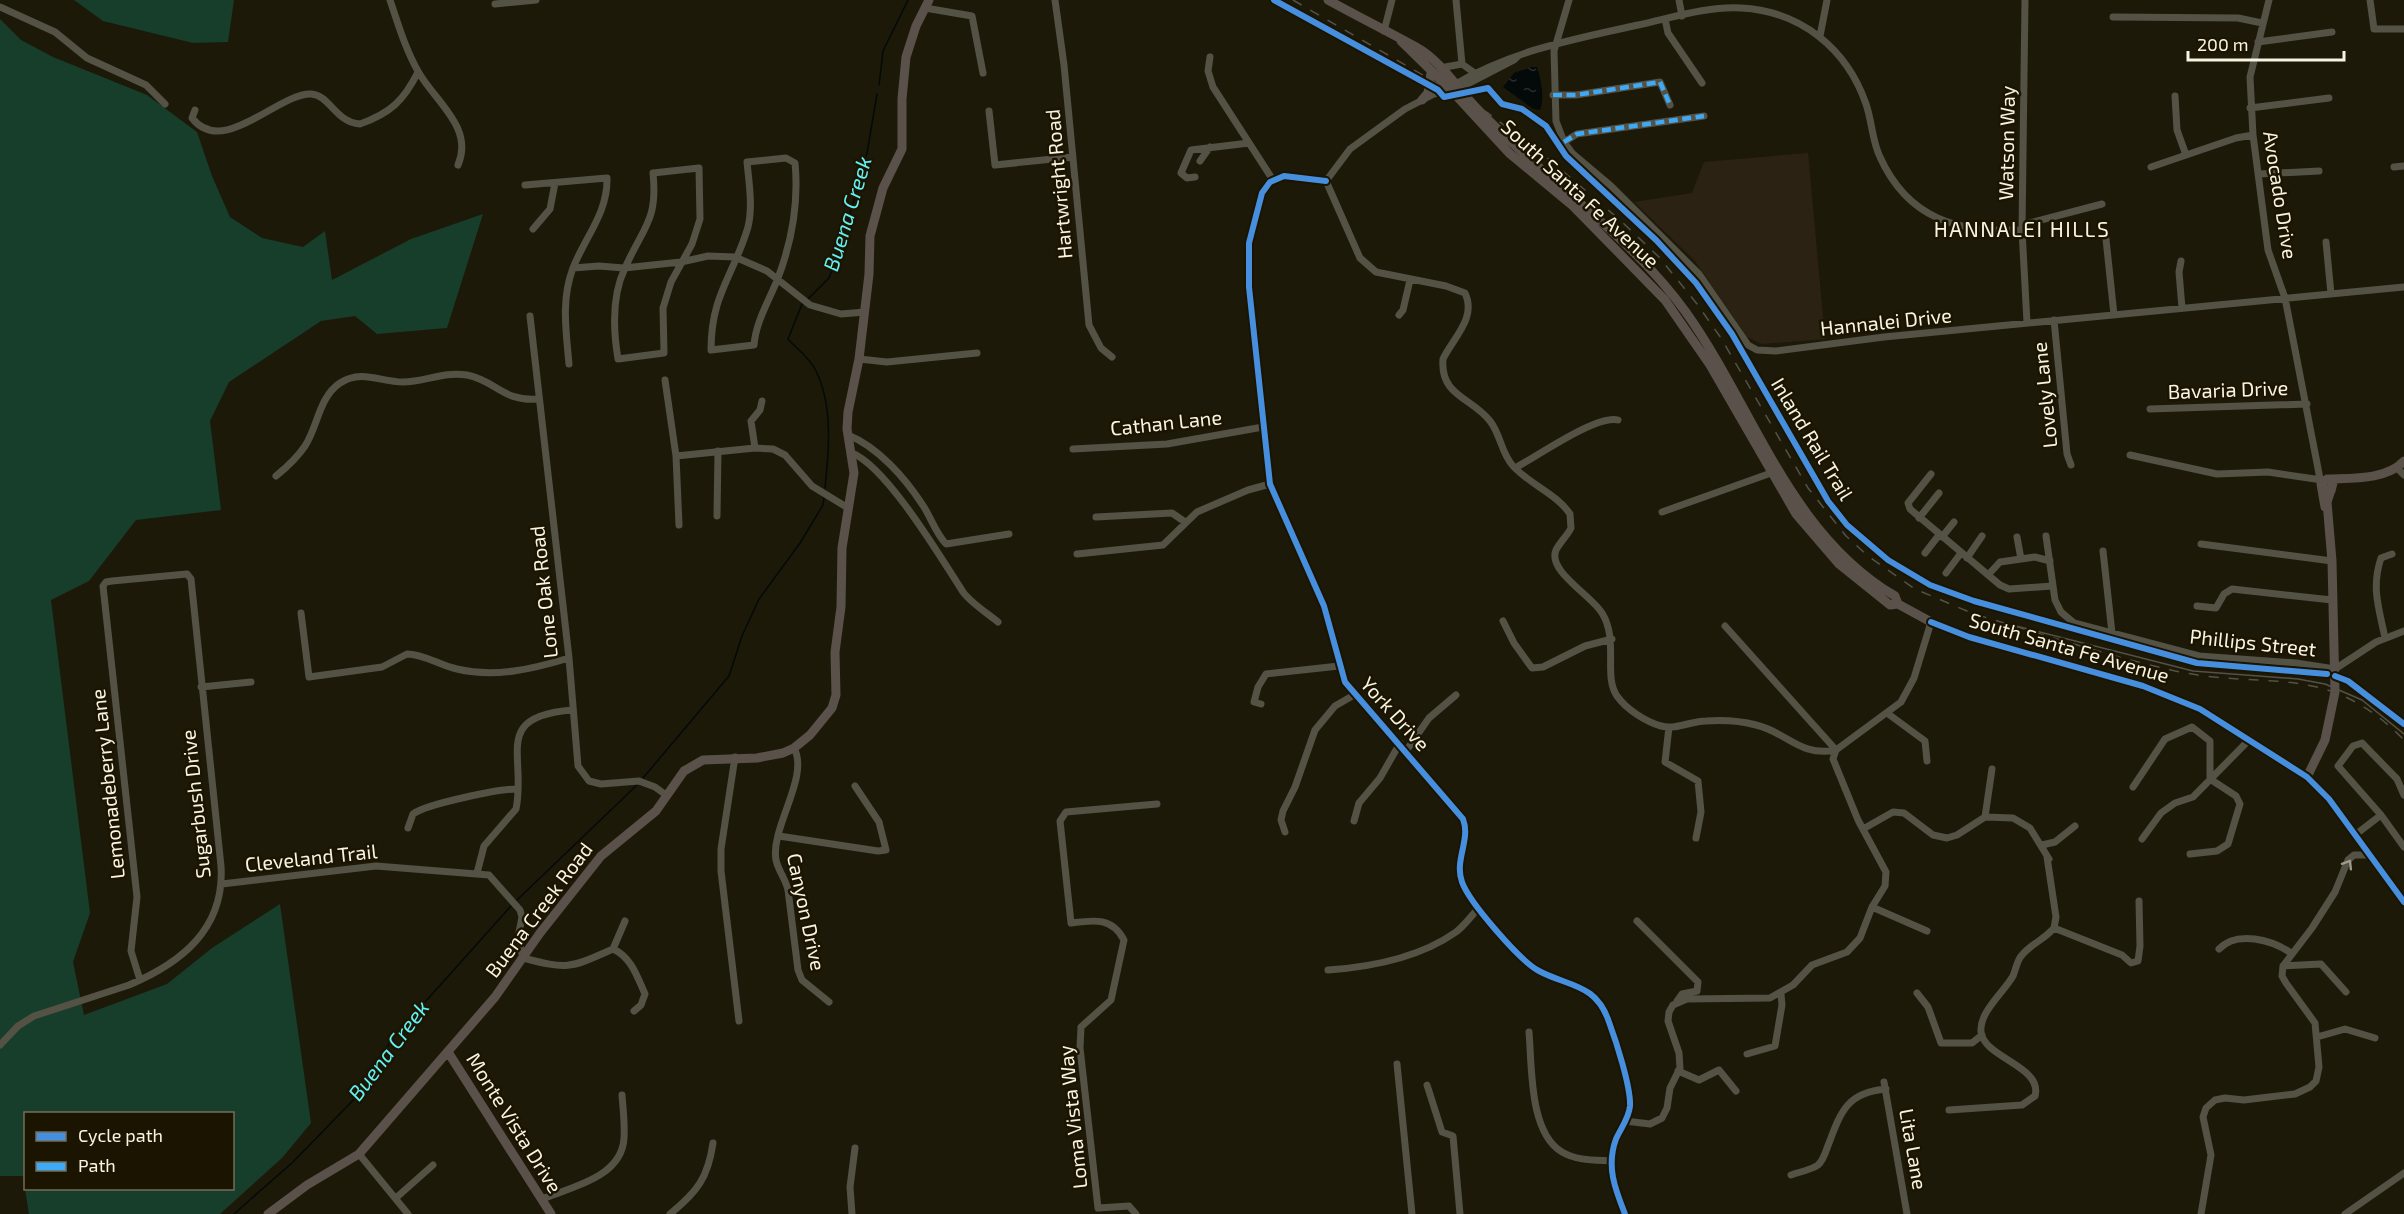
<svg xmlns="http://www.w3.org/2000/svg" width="2404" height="1214" font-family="'Exo 2',sans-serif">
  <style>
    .education { fill: #2c2213 }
    .green { fill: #173d2b; fill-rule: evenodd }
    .water { fill: url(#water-ripples) }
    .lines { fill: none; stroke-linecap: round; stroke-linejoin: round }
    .stream { stroke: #030a09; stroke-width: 1.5 }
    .minor { stroke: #545145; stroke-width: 7 }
    .major { stroke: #5a524a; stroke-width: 9 }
    .tram { stroke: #545246; stroke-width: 1.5 }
    .rail { stroke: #545246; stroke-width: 1.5; stroke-dasharray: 10 10; stroke-linecap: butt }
    .quiet { stroke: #3fa9f5; stroke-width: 4.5; stroke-dasharray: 9 4.5; stroke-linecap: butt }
    .cycleway-casing { stroke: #1b1400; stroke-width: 10 }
    .cycleway { stroke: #468fdf; stroke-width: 6 }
    .oneway { stroke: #9e9a8c }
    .labels { text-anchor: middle; stroke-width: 5; stroke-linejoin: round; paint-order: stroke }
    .street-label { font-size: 20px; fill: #f8f4e2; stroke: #1b1400 }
    .water-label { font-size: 21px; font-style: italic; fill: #63f1f5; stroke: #1b1400 }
    .neighbourhood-label { font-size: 21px; letter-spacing: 1.5px; fill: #f8f4e2; stroke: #1b1400 }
  </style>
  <defs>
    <pattern id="water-ripples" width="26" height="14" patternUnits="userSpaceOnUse" patternTransform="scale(1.5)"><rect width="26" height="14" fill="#030a09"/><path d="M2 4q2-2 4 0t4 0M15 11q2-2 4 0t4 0" fill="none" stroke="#282e2d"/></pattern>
  </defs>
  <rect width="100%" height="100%" fill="#1d1909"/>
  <path class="education" d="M 1808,153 L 1825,339 L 1762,344 L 1747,337 L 1695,261 L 1634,202 L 1692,193 L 1704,162 Z"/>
  <path class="green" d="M 74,0 L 234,0 L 228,42 L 193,43 L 103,21 Z
    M 0,19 L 21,40 L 53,57 L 147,95 L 197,132 L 212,176 L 230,217 L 262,238 L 303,247 L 325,231 L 332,280 L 411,239 L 483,214 L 447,328 L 377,334 L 355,316 L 321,321 L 229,382 L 210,421 L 221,510 L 136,520 L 89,581 L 51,600 L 90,913 L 73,962 L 84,1015 L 167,984 L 212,948 L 280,904 L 311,1123 L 282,1158 L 220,1214 L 29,1214 L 23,1176 L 0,1176 ZM 26,1114 L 232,1114 L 232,1188 L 26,1188 Z"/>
  <path class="water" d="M 1531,67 L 1537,67 C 1541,79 1545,98 1540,110 L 1533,109 L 1503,87 L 1514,73 Z"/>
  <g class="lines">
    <path class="stream" d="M 879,85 L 883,51 L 908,0
      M 808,299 L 829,278 L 841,246 L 867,153 L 877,94
      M 802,304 L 788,339 C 796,348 811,359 816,371 C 833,405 829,451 825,488
      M 643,778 L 729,676 L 742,636 L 759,599 L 800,543 L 823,505 L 824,497
      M 517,900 L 637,785
      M 234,1214 L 293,1162 L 365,1088 L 391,1040 L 511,906"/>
    <path class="minor" d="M 390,0 C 398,24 406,51 419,73 C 436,102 474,128 458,165
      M 1055,0 L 1064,65 L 1089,325 L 1101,348 L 1112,357
      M 1569,0 L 1554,51 L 1556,121 L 1564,142 L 1573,154 L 1611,186 L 1699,274 L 1748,345 L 1757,350 L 1776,351 L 1884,337 L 2404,287
      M 1679,0 L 1682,16
      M 2025,0 L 2022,230 L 2027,323
      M 2269,0 L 2250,77 L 2253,135 L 2268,250 L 2285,298 L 2321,484
      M 2370,0 L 2374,29 L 2404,29
      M 495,4 L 536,0
      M 0,7 L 55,32 L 87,58 L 146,85 L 165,104
      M 925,8 L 972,16 L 983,73
      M 2113,17 L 2238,18 L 2262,23
      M 1665,19 L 1668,33 L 1702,83
      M 1384,31 L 1392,0
      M 1820,36 L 1827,0
      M 2258,42 L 2332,32
      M 1210,57 L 1208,71 L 1213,87 L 1273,180
      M 1462,64 L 1476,74
      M 1440,68 L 1462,64 L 1456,0
      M 1454,85 C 1511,51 1574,39 1638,25 C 1671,18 1707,6 1741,8 C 1801,11 1847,49 1866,104 C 1872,121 1872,141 1880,157 C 1908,219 1958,233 2022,230 L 2026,224 L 2102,204
      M 1553,95 L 1576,95 L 1660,82 L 1670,105
      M 2175,96 L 2177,130 L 2186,155
      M 2250,108 L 2329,98
      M 195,110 L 192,118 C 223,158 278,93 311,94 C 330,95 335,122 360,124 C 391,113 404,100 418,72
      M 989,111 L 995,165 L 1073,157
      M 1564,142 L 1577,134 L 1704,116
      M 786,158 L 795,163 C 799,204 792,241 778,278 C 769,301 756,321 754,345 L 711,350 C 711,294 734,275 748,227 C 753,206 749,183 747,162 Z
      M 1200,161 L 1210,147
      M 2151,167 L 2236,138 L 2253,135
      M 2394,167 L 2404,166
      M 699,168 L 700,219 L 692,244 L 671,282 L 663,308 L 664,353 L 618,359 C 613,329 612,295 625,268 C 643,227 658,221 653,173 Z
      M 2259,174 L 2319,171
      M 1195,177 L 1187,178 L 1181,173 L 1191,150 L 1249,143
      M 1326,181 L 1284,176 L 1270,182 L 1262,193 L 1249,243 L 1249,287 L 1270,484 L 1324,606 L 1345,682 L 1463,819 C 1471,840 1454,860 1462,882 C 1469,902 1520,961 1539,971 C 1569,987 1596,983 1609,1022 C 1616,1041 1631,1087 1630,1106 C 1629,1118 1621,1128 1616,1139 C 1606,1166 1615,1189 1625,1214
      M 1326,181 L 1360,258 L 1376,272 L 1446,286 L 1465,293 C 1477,318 1453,338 1443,359 C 1440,396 1471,397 1490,421 C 1501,435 1501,453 1513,466 C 1529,484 1557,494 1570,514 L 1571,528 C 1567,536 1560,542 1556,550 C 1547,571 1591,595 1602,613 C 1619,640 1603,676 1617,696 C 1626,709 1646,722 1661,726 C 1676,730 1691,721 1706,721 C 1721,720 1741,721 1756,725 C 1787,732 1799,757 1836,750 L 1901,702 L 1914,678 L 1931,622
      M 1326,181 L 1350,149 L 1405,109 L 1434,94 L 1460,88 L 1514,60 L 1518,56
      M 525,185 L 607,178 C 608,213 585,237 573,268 C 561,299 566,331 569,364
      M 533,229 L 550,209 L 555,183
      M 2106,239 L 2114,315
      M 2326,242 L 2331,294
      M 2181,261 L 2179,272 L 2182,308
      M 573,268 L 599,266 L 624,268 L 681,262 L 708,256 L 735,257 L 767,271 L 810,305 L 841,314 L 865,312
      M 1399,315 L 1403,310 L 1410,280
      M 530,316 L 569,658 L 578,766 L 589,781 L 601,784 L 639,781 L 655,787 L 666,795
      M 2054,320 L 2067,454 L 2071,465
      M 859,359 L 887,362 L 977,353
      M 665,380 L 676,456 L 679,525
      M 2150,409 L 2307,404
      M 848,435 C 878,447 905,478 922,504 C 931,517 935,532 946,544 L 1009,534
      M 755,448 L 751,421 L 760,410 L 762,401
      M 1073,449 L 1167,444 L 1263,427
      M 852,453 C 887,467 941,558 963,592 C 971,603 987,613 998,622
      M 2130,455 L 2217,474 L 2268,472 L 2322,480
      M 676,456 L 755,448 L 773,449 L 785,455 L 812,486 L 848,508
      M 1515,468 C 1536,457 1597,414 1618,420
      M 2397,468 L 2404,475
      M 1931,474 L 1908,503 L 1910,509 L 2000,585 L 2009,589 L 2052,586
      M 276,476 C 287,467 297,458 305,446 C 318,426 319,397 340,383 C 362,369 380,382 403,382 C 425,382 443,371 467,375 C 497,381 502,402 539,399
      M 1662,512 L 1771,473
      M 717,516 L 718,451
      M 1096,517 L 1172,513 L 1185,522
      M 1919,518 L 1939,493
      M 2046,536 L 2055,600 L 2061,612 L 2074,623 L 2199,656 L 2296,663 L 2335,669 L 2376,642 L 2404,631
      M 1942,537 L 1954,522
      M 2017,537 L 2021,559
      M 2201,544 L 2332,561
      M 2103,551 L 2112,633
      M 1925,553 L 1939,535
      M 1077,554 L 1163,545 L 1197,512 L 1248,490 L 1270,484
      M 1967,558 L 1982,536
      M 1946,573 L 1961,553
      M 1988,575 L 2000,562 L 2035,557 L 2050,561
      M 2197,606 L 2216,608 L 2224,594 L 2232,589 L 2332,600
      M 301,613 L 309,677 L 382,667 L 407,654 C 424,654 441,666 457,669 C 495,678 533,669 569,658
      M 1503,621 L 1514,643 L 1532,668 L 1543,667 L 1585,646 L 1612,639
      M 2385,638 C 2379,608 2371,588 2381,558 L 2392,554
      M 201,687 L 251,682
      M 1261,704 L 1254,702 L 1258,687 L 1266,674 L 1339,666
      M 1887,713 L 1925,741 L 1927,761
      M 1669,727 L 1665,762 L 1698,781 L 1701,812 L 1696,838
      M 794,748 C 810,777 770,828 776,860 C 778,870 786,880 788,890 L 798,970 L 802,980 L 829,1002
      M 1406,751 L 1429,718 L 1456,695
      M 735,757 L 721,849 L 721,871 L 739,1021
      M 2133,787 L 2165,739 L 2192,727 L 2210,741 L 2210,779 L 2236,796 L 2240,804 L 2228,844 L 2217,851 L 2190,854
      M 2404,795 L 2397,779 L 2362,743 L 2353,746 L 2338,766 L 2381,815 L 2404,847
      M 1985,817 L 1992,769
      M 1354,821 L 1359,803 L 1380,778 L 1400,743
      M 408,828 L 413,814 C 426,804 499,789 517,789
      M 1863,829 L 1893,812 L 1904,813 L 1933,835 L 1947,838 L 1957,835 L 1985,817 L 2013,818 L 2030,828 L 2049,859 L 2047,857 L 2056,917 L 2054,928 C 2045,939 2031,944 2022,955 C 2017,960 2016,969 2013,976 C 2004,992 1979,1012 1981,1032 C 1984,1058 2043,1066 2035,1096 L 2022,1105 L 1949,1110
      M 1285,832 L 1281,820 L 1283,811 L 1295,787 L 1315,730 L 1335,706 L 1354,695
      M 2355,835 L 2381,815
      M 779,836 L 878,851 L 886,850 L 879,822 L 855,786
      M 2142,839 L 2161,813 L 2175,803 L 2193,797 L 2250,739
      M 2042,845 L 2055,842 L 2075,826
      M 477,873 L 484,846 L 516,809 C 527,756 491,716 573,710
      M 222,884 L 376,866 L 489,875 L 520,910 L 522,917 L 518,938 L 523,958 C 569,970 570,968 613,949 C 631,957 637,976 645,994 L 641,1005 L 634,1011
      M 1872,907 L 1927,931
      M 1637,921 L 1698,982 L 1697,991 L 1682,994 L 1677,1001
      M 2054,928 L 2122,955 L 2131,963 L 2138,961 L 2140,946 L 2139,901
      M 613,949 L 625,921
      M 2219,949 C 2237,930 2272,940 2291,953
      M 2283,966 L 2321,964 L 2346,992
      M 1328,970 C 1372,967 1419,958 1456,932 C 1464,926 1471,916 1478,909
      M 1917,993 L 1928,1007 L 1941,1043 L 1972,1043 L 1982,1035
      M 1529,1032 C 1532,1066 1529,1133 1562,1152 C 1577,1161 1595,1160 1612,1161
      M 2317,1037 L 2345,1029 L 2375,1038
      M 0,1045 L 18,1026 L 34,1016 L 129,985 C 181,963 225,929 221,866 L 191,579 L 187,574 L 112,581 L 106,582 L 103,586 L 137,897 L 131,951 L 140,980
      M 1747,1054 L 1775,1046 L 1782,1005 L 1781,994
      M 1397,1064 L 1412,1214
      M 1678,1071 L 1699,1080 L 1719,1070 L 1736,1091
      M 1884,1082 L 1907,1214
      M 1427,1085 L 1442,1132 L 1453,1136 L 1460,1214
      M 1625,1121 L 1650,1124 L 1662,1118 L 1667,1108 L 1670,1088 L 1680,1068 L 1679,1053 L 1668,1021 L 1669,1012 L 1673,1005 L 1687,999 L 1770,998 L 1793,985 L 1812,965 L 1847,952 L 1860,938 L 1872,907 L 1885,886 L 1886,872 L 1858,820 L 1833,759 L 1836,750 L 1725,626
      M 359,1154 L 408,1214
      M 1791,1175 C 1799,1172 1811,1170 1818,1165 C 1824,1160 1826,1150 1829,1143 C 1841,1111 1848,1092 1886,1089
      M 397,1197 L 433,1165
      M 542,1199 C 572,1187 622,1177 624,1138 C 625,1124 623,1109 622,1095
      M 670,1214 C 697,1192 708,1178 713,1143
      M 852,1214 L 850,1187 L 855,1148
      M 1136,1214 L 1129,1206 L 1098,1208 L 1080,1048 L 1081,1027 L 1111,1000 L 1124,940 C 1112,917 1094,920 1071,923 L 1060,821 L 1066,812 L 1157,804
      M 2201,1214 L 2211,1155 L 2203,1117 L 2206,1108 L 2215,1100 L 2225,1098 L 2244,1100 L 2295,1094 L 2310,1087 L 2316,1081 L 2319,1067 L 2315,1023 L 2286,983 L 2282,976 L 2283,966 L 2312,928 L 2335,892 L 2348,860 L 2354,855 L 2369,855
      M 2345,1214 L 2404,1173"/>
    <path class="major" d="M 1328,0 C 1357,16 1387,31 1416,47 C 1438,59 1454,83 1470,101 C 1481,114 1494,125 1506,137 C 1565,194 1636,243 1685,311 C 1754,407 1788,533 1895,596 L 1898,604
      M 1401,41 L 1449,88 L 1509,153 L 1573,206 L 1665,300 L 1710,365 L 1796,514 L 1839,564 L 1890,605 L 1898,604 L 1931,622 L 1969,637 L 2143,686 L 2200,709 L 2307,777 L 2329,799 L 2404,902
      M 1422,100 L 1428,93 L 1431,73
      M 2329,479 C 2353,478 2386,480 2404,461
      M 2322,488 L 2331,491 L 2333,483 L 2327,479 L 2321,484 L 2325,507
      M 2307,777 L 2325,740 L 2335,692 L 2332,561 L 2327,502 L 2331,490
      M 448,1052 L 551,1214
      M 268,1214 L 307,1185 L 359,1154 L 495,997 L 540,933 L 601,856 L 656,811 L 684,771 L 703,760 L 757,758 L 783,753 L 794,748 L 810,735 L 832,708 L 836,695 L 835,652 L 841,607 L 842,548 L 854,473 L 847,429 L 848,412 L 859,359 L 869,274 L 870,236 L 883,188 L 902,149 L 902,99 L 906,57 L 916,26 L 929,0"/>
    <path class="tram" d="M 2016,626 L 2193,671 L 2298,679 L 2325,684 L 2362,700 L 2404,734"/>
    <path class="rail" d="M 1293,0 L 1488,113 L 1550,160 L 1621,221 L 1659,257 L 1697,304 L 1721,338 L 1808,488 L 1846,536 L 1868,556 L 1915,589 L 1974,614 C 2039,633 2105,655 2171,670 C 2266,692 2325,659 2404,740"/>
    <path class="quiet" d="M 1553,95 L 1576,95 L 1660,82 L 1670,105
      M 1564,142 L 1577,134 L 1704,116"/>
    <defs>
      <path id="cycleway" d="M 1274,0 L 1438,90 L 1444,97 L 1488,88 L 1502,104 L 1522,109 L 1546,126 L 1566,156 L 1656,240 L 1696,283 L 1732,334 L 1828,501 L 1847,525 L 1888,560 L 1930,585 L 1974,601 L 2197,663 L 2327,674
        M 1326,181 L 1284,176 L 1270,182 L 1262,193 L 1249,243 L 1249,287 L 1270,484 L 1324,606 L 1345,682 L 1463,819 C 1471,840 1454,860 1462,882 C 1469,902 1520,961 1539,971 C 1569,987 1596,983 1609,1022 C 1616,1041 1631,1087 1630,1106 C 1629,1118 1621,1128 1616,1139 C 1606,1166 1615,1189 1625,1214
        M 1931,622 L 1969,637 L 2143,686 L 2200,709 L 2307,777 L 2329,799 L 2404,902
        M 2335,676 L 2348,681 L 2404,724"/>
    </defs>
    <use href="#cycleway" class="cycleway-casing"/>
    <use href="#cycleway" class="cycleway"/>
  </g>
  <defs><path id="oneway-chevron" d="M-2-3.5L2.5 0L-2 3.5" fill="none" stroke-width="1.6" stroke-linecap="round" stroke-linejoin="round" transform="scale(1.5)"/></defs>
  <use class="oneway" href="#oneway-chevron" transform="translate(2348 864) rotate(-58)"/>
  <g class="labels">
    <g class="street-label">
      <text transform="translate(2007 143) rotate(-89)" y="7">Watson Way</text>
      <text transform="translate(1059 184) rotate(-95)" y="7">Hartwright Road</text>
      <text transform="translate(1580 194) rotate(43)" y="7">South Santa Fe Avenue</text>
      <text transform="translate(2280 195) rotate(81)" y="7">Avocado Drive</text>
      <text transform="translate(1886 322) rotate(-6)" y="7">Hannalei Drive</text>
      <text transform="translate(2228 390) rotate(-2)" y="7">Bavaria Drive</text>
      <text transform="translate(2045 395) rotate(-96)" y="7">Lovely Lane</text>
      <text transform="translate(1166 423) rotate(-6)" y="7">Cathan Lane</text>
      <text transform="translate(1812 439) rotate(59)" y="7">Inland Rail Trail</text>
      <text transform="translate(544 592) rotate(-96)" y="7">Lone Oak Road</text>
      <text transform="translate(2253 643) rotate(6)" y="7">Phillips Street</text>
      <text transform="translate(2069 648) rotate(16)" y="7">South Santa Fe Avenue</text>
      <text transform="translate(1395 714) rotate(48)" y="7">York Drive</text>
      <text transform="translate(108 784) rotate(-96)" y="7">Lemonadeberry Lane</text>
      <text transform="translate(196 804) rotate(-96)" y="7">Sugarbush Drive</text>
      <text transform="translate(311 858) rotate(-6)" y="7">Cleveland Trail</text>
      <text transform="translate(539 910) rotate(-53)" y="7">Buena Creek Road</text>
      <text transform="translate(806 912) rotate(78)" y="7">Canyon Drive</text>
      <text transform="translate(1073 1117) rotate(-96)" y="7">Loma Vista Way</text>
      <text transform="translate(514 1123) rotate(58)" y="7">Monte Vista Drive</text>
      <text transform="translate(1913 1149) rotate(80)" y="7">Lita Lane</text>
    </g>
    <g class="water-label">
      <text transform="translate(848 214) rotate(-73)" y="7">Buena Creek</text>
      <text transform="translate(389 1051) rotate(-53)" y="7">Buena Creek</text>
    </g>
    <g class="neighbourhood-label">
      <text x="2022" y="237">HANNALEI HILLS</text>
    </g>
  </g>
  <rect x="24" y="1112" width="210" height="78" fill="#1b1400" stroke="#736e5a" stroke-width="1.5"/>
  <rect x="36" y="1132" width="30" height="9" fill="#468fdf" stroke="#736e5a" stroke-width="1.5"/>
  <text x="78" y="1142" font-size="18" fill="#f8f4e2">Cycle path</text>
  <rect x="36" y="1162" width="30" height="9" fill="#3fa9f5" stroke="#736e5a" stroke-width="1.5"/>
  <text x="78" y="1172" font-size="18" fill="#f8f4e2">Path</text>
  <path d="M2188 51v9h156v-9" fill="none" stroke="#f8f4e2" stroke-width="3"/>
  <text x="2197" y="51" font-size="18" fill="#f8f4e2" stroke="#1b1400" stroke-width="4.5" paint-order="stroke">200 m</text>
</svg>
